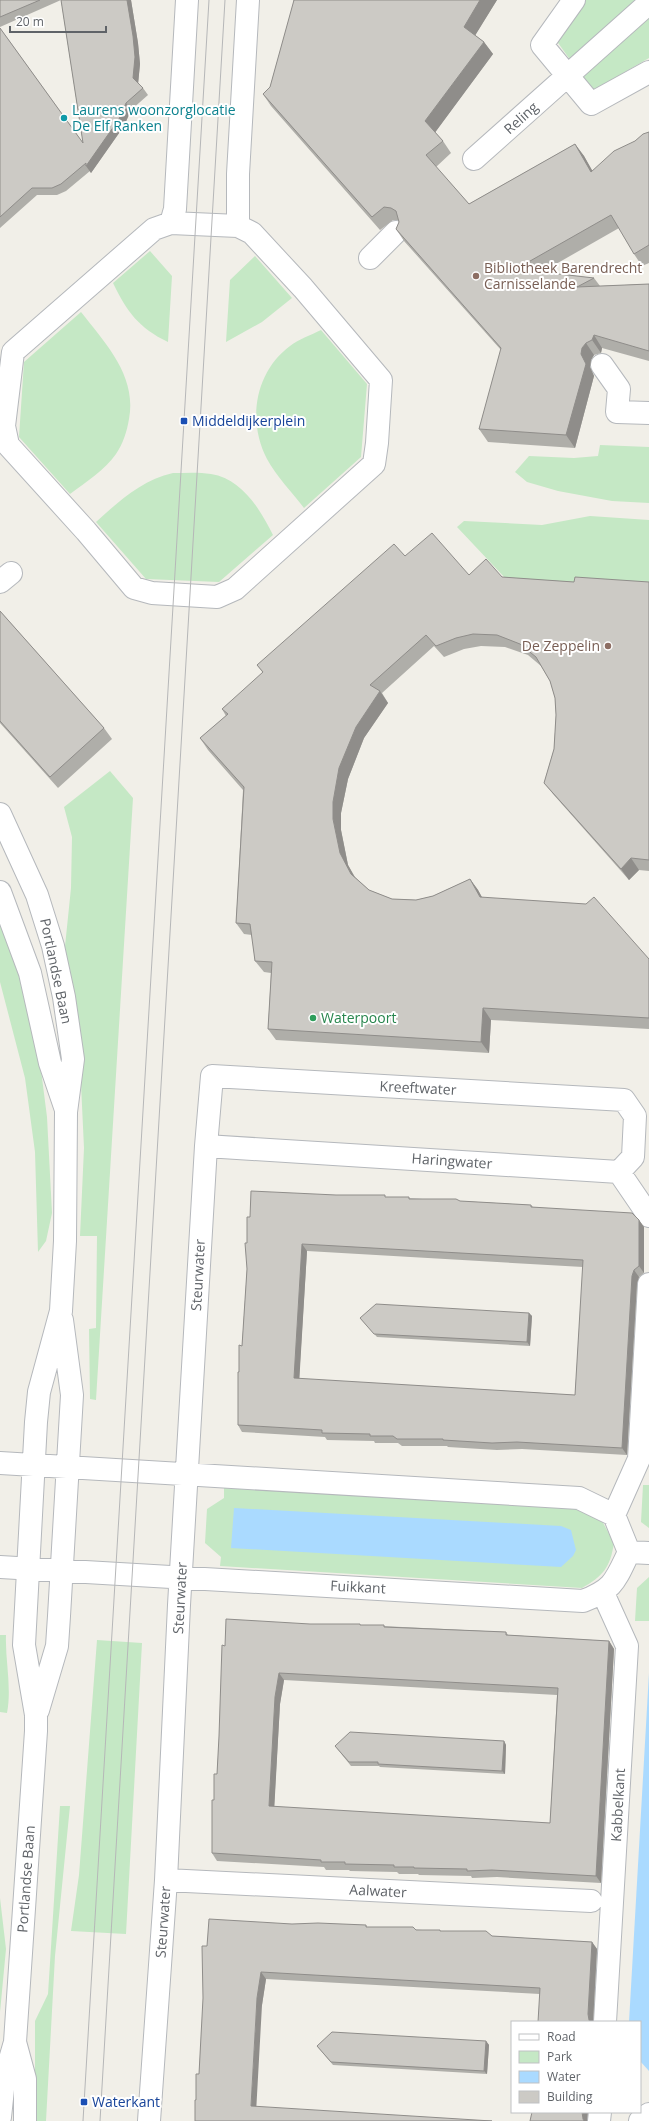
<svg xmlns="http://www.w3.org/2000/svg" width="649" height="2121" font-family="'Open Sans',sans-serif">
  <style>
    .green { fill: #c5e8c5 }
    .water { fill: #aadaff }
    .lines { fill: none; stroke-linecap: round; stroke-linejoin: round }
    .minor-casing { stroke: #b5b8bc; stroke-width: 24 }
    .minor { stroke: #fff; stroke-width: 22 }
    .tram { stroke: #b6b7b8; stroke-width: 1 }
    .wall { fill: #afaea9; fill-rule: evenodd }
    .shaded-wall { fill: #8f8d8a }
    .building { fill: #cccac5; stroke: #8f8d8a; fill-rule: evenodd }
    .culture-dot { fill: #0f9aa8; stroke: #fff; stroke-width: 1.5 }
    .education-dot { fill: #8d6e63; stroke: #fff; stroke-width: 1.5 }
    .transit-dot { fill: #1a4fb4; stroke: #fff; stroke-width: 1.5 }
    .leisure-dot { fill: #2e9e5b; stroke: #fff; stroke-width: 1.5 }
    .labels { text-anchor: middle; stroke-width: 4; stroke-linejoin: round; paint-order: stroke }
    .culture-label { font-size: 14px; fill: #0d838f; stroke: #fff; text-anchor: start }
    .street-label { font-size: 14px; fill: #5f6368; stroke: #fff }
    .education-label { font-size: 14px; fill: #785e54; stroke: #fff; text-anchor: start }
    .transit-label { font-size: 14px; fill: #164399; stroke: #fff; text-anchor: start }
    .leisure-label { font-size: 14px; fill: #27864d; stroke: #fff; text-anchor: start }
  </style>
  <rect width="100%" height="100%" fill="#f1efe8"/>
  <path class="green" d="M 586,0 L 638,0 L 571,61 L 556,40 Z
    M 649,12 L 649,58 L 594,90 L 579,72 Z
    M 150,251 L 172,276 L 168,342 C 139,328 127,312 113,283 Z
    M 255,256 L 292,298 L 262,322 L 226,342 L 230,280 Z
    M 81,312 C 106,344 137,376 129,419 C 127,431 123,444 116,454 C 105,470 86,482 70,494 L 19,437 L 24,362 Z
    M 321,330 L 367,384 L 361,457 L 304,508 C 292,492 276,476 267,459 C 247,421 255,372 290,346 C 299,339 311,335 321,330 Z
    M 600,445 L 649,447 L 649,503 L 612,501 L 558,491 L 527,482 L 515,472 L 529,456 L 574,458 L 598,456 Z
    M 173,473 C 185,473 199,472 211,474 C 242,479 260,509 273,535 L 219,582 L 146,579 L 96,522 C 119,501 142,480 173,473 Z
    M 590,516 L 649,520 L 649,589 L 507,580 L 457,527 L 464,521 L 542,525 Z
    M 110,771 L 133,798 L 96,1400 L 90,1399 L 89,1329 L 96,1328 L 97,1236 L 80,1236 L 84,1148 L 79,1042 L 64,956 L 71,888 L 72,837 L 64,807 Z
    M 0,917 L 17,958 L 35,1023 L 47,1117 L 52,1213 L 46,1241 L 38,1252 L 35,1152 L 25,1078 L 0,982 Z
    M 643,1485 L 649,1485 L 649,1528 L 641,1522 Z
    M 224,1488 L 577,1509 L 601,1519 L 614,1543 C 610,1568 603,1576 582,1588 L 220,1566 L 221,1557 L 205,1543 L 207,1509 L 224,1498 Z
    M 649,1577 L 649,1621 L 635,1621 L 637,1588 Z
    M 0,1635 L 6,1635 C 5,1661 12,1687 7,1713 L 0,1712 Z
    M 97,1640 L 142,1643 L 126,1934 L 71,1931 L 79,1875 Z
    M 60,1806 L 70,1806 L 55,1956 L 46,2121 L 35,2121 L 35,2021 L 48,1994 Z
    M 0,1898 L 6,1949 L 0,2012 Z"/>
  <path class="water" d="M 234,1508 L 561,1526 L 571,1530 L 576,1550 L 573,1556 L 561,1567 L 231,1548 Z
    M 649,1673 L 649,2071 L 640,2061 L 640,2022 L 629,2022 Z"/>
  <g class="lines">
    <defs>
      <path id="minor" d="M 574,0 L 542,45 L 591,104 L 649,72
        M 474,159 L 649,3
        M 171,223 L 238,226 L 252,233 L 303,288 L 381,380 L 377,443 L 374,464 L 235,589 L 217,597 L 152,593 L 134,588 L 86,531 L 8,445 L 4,426 L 13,352 L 154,229 Z
        M 171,223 L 175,209 L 187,0
        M 238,226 L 238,174 L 248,0
        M 370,258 L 396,232
        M 602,365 L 619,389 L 617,412 L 649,413
        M 0,582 L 11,573
        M 0,814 L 37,895 L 53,946 L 64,997 L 73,1059 L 66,1112 L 65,1241 L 61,1311 L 39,1392 L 36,1422 L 24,1645 L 36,1715 L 36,1731 L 15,2042 L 4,2080 L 0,2117
        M 0,892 L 30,973 L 50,1063 L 65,1107
        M 619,1172 L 649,1216
        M 0,1463 L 579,1498 L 614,1515 L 629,1552 C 615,1581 614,1589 583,1601 L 0,1567
        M 614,1515 L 639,1459 L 649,1284
        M 629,1552 L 649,1553
        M 603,1593 L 627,1646 L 605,2022
        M 38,1710 L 57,1646 L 59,1616 L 72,1395 L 62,1320
        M 166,1880 L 591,1901
        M 15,2042 L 25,2079 L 25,2121
        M 149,2121 L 166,1880 L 179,1605 L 206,1146 L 212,1076 L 624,1100 L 635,1116 L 633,1157 L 619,1172 L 206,1146
        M 599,2121 L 600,2112
        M 640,2121 L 649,2114"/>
    </defs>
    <use href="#minor" class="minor-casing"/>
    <use href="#minor" class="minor"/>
    <path class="tram" d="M 83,2121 L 209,0
      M 100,2121 L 225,0"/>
  </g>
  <path class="wall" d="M 0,0 L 131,0 L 138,43 L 140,64 L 138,83 L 143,88 L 148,95 L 131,110 L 124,126 L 91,173 L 90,171 L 66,191 L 57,195 L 37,195 L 0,228 L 0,28 L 83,143 L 61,0 L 0,27 Z
    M 293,0 L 497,0 L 475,35 L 484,42 L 493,54 L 435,132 L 443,141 L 451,153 L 436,167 L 469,204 L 575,144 L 584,156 L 592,171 L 635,141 L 649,132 L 649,263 L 642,266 L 634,254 L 619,228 L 542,272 L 594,278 L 600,286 L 649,284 L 649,361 L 602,348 L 601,353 L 594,355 L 591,360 L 590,367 L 594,376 L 575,448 L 488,442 L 479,429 L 501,350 L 404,241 L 396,229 L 399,222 L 399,220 L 393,220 L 380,230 L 271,106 L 263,94 L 270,87 L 294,1 Z
    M 405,556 L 469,575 L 574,582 L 649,582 L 649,871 L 639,870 L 629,880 L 553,794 L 544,783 L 554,749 L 556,715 L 555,698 L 550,681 L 541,666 L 528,655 L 505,647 L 481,646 L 464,649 L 444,657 L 434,646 L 382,693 L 388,703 L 364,738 L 348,779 L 341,813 L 341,830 L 348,865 L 355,877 L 369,890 L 392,899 L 416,900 L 433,896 L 470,879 L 478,890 L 482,897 L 649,959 L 649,1029 L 491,1020 L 489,1053 L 276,1040 L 268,1029 L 271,973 L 264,972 L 255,961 L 252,935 L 244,934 L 236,923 L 243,790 L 208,750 L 200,738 L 226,716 L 222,709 L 263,673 L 257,665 Z
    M 0,611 L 104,728 L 112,739 L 58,788 L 0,723 Z
    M 336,1195 L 386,1197 L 531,1205 L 533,1207 L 639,1220 L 644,1227 L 644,1273 L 639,1277 L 637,1283 L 627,1455 L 522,1449 L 497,1450 L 448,1447 L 447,1446 L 402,1446 L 398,1443 L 375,1443 L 374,1441 L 327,1440 L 325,1437 L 242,1432 L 238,1425 L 239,1372 L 242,1346 L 247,1269 L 247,1243 L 250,1217 ZM 307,1251 L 583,1267 L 575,1395 L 299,1379 Z
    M 529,1313 L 532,1316 L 530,1346 L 377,1337 L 360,1318 Z
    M 310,1624 L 361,1625 L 506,1632 L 508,1635 L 609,1641 L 614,1649 L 601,1883 L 497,1877 L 472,1878 L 471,1876 L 419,1875 L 418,1874 L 399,1874 L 397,1872 L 350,1871 L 349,1870 L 326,1870 L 324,1867 L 217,1861 L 212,1853 L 214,1800 L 217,1774 L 225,1646 ZM 284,1680 L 557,1695 L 550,1823 L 274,1807 L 280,1704 Z
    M 504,1741 L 506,1745 L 505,1774 L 380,1767 L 379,1766 L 351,1766 L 335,1746 Z
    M 292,1924 L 366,1925 L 367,1927 L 441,1931 L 492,1936 L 592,1942 L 597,1949 L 593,2022 L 540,1994 L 266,1979 L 262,2005 L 195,2121 L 199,2074 L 207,1946 Z
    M 486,2041 L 489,2045 L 487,2074 L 333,2065 L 317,2046 Z"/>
  <path class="shaded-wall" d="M 127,0 L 131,0 L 138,43 L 140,64 L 138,85 L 133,78 Z
    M 480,0 L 497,0 L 473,39 L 464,27 Z
    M 484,42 L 493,54 L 434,134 L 425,121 Z
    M 126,103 L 131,110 L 124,126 L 91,173 L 86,166 Z
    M 575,144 L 584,156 L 600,184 L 591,172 Z
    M 594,335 L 602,348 L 601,353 L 592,340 Z
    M 586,343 L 594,355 L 591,360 L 590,367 L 594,376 L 575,448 L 566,435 L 582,348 Z
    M 380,691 L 388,703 L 364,738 L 348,779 L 341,813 L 341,830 L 348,865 L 359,885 L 351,874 L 340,853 L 333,819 L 333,802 L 339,768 L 356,727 Z
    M 631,858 L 639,870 L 629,880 L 621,869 Z
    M 470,879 L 478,890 L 488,909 L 480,897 Z
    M 483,1008 L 491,1020 L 489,1053 L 481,1042 Z
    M 639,1220 L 644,1227 L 644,1273 L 639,1266 Z
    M 302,1244 L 307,1251 L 299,1385 L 294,1378 Z
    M 634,1270 L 639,1277 L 637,1283 L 627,1455 L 622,1448 L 632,1276 Z
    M 529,1313 L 532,1316 L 530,1346 L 527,1342 Z
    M 609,1641 L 614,1649 L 601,1883 L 596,1876 Z
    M 279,1673 L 284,1680 L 280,1704 L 274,1813 L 269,1806 L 275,1697 Z
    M 504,1741 L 506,1745 L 505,1774 L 502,1771 Z
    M 592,1942 L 597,1949 L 593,2022 L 590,2022 L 589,2020 L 588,2014 Z
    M 261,1972 L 266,1979 L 262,2005 L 256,2113 L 251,2106 L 257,1998 Z
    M 486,2041 L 489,2045 L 487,2074 L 484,2071 Z
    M 582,2112 L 588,2112 L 587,2121 L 584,2121 L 583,2119 Z"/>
  <path class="building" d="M 0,0 L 40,0 L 0,17 Z
    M 61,0 L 127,0 L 133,36 L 135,57 L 133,78 L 143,88 L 126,103 L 119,119 L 86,166 L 86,163 L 61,184 L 52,188 L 32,188 L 0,217 L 0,28 L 83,143 Z
    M 294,0 L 480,0 L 464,27 L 484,42 L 425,121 L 443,141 L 426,155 L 469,204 L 575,144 L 591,172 L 614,151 L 635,141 L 643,134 L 649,132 L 649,245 L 634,254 L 611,215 L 516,269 L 594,278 L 577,287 L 649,284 L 649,351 L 594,335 L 592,340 L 586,343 L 582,348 L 581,354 L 586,364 L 566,435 L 479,429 L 501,348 L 396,229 L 399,222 L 396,211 L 391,208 L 384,207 L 372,217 L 263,94 L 270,87 Z
    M 432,533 L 469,575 L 486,559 L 502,577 L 574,582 L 575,577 L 649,582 L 649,860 L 631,858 L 621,869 L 544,783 L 554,749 L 556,715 L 555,698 L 550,681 L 536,657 L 520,644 L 497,635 L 473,634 L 456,638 L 436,646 L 426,635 L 370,685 L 380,691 L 356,727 L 339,768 L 333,802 L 333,819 L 340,853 L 351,874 L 369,890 L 392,899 L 416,900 L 433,896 L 470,879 L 480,897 L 586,904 L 594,897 L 649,959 L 649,1018 L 483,1008 L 481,1042 L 268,1029 L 272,962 L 255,961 L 250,924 L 236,923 L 244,787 L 200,738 L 228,714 L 222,709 L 263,672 L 257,665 L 394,544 L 405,556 Z
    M 0,611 L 104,728 L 50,777 L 0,721 Z
    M 251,1191 L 336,1195 L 385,1195 L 385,1197 L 409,1197 L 409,1199 L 456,1199 L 460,1201 L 531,1205 L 531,1207 L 632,1213 L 639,1220 L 639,1266 L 634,1270 L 632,1276 L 622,1448 L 517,1442 L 492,1443 L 443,1440 L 443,1439 L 397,1439 L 393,1436 L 370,1436 L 370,1434 L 322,1433 L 322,1430 L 238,1425 L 238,1372 L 239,1372 L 239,1345 L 242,1346 L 247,1269 L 245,1243 L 247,1243 L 247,1217 L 250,1217 ZM 302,1244 L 583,1260 L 575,1395 L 294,1378 Z
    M 376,1304 L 529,1313 L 527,1342 L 374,1334 L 360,1318 Z
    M 226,1619 L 310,1624 L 360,1624 L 360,1625 L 384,1625 L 384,1627 L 506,1632 L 506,1635 L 609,1641 L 596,1876 L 492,1870 L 467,1871 L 467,1869 L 414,1868 L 414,1867 L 394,1867 L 394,1865 L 345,1864 L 345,1862 L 321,1862 L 321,1860 L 212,1853 L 212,1800 L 214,1800 L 214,1774 L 217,1774 L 219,1736 L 222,1645 L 225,1646 ZM 279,1673 L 558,1688 L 550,1823 L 269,1806 L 275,1697 Z
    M 350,1732 L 504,1741 L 502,1771 L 378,1764 L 378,1762 L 349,1762 L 335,1746 Z
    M 209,1919 L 292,1924 L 318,1923 L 366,1925 L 366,1927 L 413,1927 L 416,1930 L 440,1930 L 440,1931 L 486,1931 L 492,1936 L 592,1942 L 588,2014 L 589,2020 L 590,2022 L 538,2022 L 540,1988 L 261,1972 L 257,1998 L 251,2106 L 492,2121 L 195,2121 L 195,2100 L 196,2100 L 196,2074 L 199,2074 L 203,1998 L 202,1946 L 207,1946 Z
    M 332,2032 L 486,2041 L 484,2071 L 331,2062 L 317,2046 Z
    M 532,2112 L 582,2112 L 583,2119 L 584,2121 L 530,2121 Z"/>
  <circle class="culture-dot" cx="64" cy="118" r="4"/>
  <g class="education-dot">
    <circle cx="476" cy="276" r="4"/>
    <circle cx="608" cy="646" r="4"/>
  </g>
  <g class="transit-dot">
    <rect x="180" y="417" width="8" height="8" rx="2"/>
    <rect x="80" y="2098" width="8" height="8" rx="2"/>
  </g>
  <circle class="leisure-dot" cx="313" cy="1018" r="4"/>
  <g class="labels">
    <g class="culture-label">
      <text x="72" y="115">Laurens woonzorglocatie<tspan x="72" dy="16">De Elf Ranken</tspan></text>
    </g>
    <g class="street-label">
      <text transform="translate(521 118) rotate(-42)" y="5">Reling</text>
      <text transform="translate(56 971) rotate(78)" y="5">Portlandse Baan</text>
      <text transform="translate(418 1088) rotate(3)" y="5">Kreeftwater</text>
      <text transform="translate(452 1161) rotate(4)" y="5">Haringwater</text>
      <text transform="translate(198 1275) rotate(-87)" y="5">Steurwater</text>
      <text transform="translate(358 1587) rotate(3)" y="5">Fuikkant</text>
      <text transform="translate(180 1598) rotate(-87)" y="5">Steurwater</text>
      <text transform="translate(618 1805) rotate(-87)" y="5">Kabbelkant</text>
      <text transform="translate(26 1879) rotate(-86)" y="5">Portlandse Baan</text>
      <text transform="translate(378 1891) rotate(3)" y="5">Aalwater</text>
      <text transform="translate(163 1922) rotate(-86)" y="5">Steurwater</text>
    </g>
    <g class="education-label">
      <text x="484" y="273">Bibliotheek Barendrecht<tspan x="484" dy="16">Carnisselande</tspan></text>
      <text x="600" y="651" text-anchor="end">De Zeppelin</text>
    </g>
    <g class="transit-label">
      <text x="192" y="426">Middeldijkerplein</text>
      <text x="92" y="2107">Waterkant</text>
    </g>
    <g class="leisure-label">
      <text x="321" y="1023">Waterpoort</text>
    </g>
  </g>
  <rect x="511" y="2021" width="130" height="92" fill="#ffffff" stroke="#bfc1c3"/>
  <rect x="519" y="2034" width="20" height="6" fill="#ffffff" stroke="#bfc1c3"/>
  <text x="547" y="2041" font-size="12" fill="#5f6368">Road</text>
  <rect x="519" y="2051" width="20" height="12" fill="#c5e8c5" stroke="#bfc1c3"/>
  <text x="547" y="2061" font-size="12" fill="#5f6368">Park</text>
  <rect x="519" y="2071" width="20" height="12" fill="#aadaff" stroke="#bfc1c3"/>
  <text x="547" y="2081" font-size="12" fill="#5f6368">Water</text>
  <rect x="519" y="2091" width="20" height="12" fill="#cccac5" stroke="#bfc1c3"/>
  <text x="547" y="2101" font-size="12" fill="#5f6368">Building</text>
  <path d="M10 26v6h96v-6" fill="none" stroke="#5f6368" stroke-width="2"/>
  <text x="16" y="26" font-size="12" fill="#5f6368" stroke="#ffffff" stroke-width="3" paint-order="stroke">20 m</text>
</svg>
